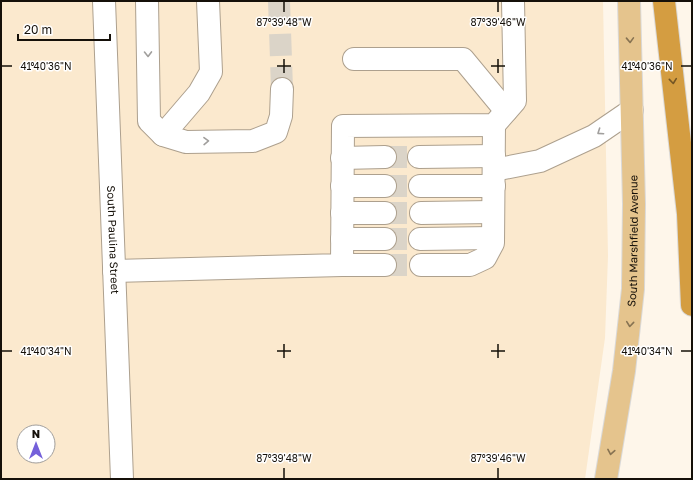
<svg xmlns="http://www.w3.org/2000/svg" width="693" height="480" font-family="'Golos Text',sans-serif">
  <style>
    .built { fill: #fbe9ce; fill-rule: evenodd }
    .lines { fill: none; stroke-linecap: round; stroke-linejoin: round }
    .minor-tunnel { stroke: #dbd4c8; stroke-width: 22; stroke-dasharray: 22 11; stroke-linecap: butt }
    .minor-casing { stroke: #ada08e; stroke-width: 24 }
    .major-casing { stroke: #dad9d8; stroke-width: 24 }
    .highway-casing { stroke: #dad9d8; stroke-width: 24 }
    .minor { stroke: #fff; stroke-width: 22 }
    .major { stroke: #e5c48d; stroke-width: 22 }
    .highway { stroke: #d49d41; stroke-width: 22 }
    .oneway { stroke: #877352 }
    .oneway2 { stroke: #a19f9d }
    .oneway3 { stroke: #745625 }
    .ticks { fill: none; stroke: #151009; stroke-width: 1.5 }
    .labels { text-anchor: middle; stroke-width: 3; stroke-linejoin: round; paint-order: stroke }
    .street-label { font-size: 11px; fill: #151009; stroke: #fff }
    .ticks-label { font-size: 10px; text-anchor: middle; fill: #151009; stroke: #fff; stroke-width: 3; stroke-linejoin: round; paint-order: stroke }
  </style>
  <rect width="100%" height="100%" fill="#fef6ea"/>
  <path class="built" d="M 1,1 L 603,1 L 608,256 L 605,338 L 585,479 L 1,479 ZM 24,432 L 48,432 L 48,456 L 24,456 Z"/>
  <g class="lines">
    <path class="minor-tunnel" d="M 279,1 L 282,89
      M 385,157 L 419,157
      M 385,186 L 420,186
      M 385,213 L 421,213
      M 385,239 L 420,239
      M 385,265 L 421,265"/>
    <defs>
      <g id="minor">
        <path id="s1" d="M 104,1 L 122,479"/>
        <path d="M 147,1 L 149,121 L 163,135 L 186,142 L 253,141 L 276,132 L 281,116 L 282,89"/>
        <path d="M 354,59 L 463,59 L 506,111"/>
        <path d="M 163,135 L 199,93 L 211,72 L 208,1"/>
        <path d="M 419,157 L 494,156"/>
        <path d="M 342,158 L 385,157"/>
        <path d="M 494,170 L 540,161 L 594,136 L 632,110"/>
        <path d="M 342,186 L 385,186"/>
        <path d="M 420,186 L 494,186"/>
        <path d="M 342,213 L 385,213"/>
        <path d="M 421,213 L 493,212"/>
        <path d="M 342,239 L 385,239"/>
        <path d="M 420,239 L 493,238"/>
        <path d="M 342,265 L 385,265"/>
        <path d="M 421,265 L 470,265 L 485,258 L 493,243 L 494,125"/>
        <path d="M 114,271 L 342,265 L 343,126 L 494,125 L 515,101 L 513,1"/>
      </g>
      <g id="major">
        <path id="s2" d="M 606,479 L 624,371 L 633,289 L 634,204 L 629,1"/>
      </g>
      <path id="highway" d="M 664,1 L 688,214 L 692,305"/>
    </defs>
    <use href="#minor" class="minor-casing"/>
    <use href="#major" class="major-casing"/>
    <use href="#highway" class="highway-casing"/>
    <use href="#minor" class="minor"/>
    <use href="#major" class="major"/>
    <use href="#highway" class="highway"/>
  </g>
  <defs><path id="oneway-chevron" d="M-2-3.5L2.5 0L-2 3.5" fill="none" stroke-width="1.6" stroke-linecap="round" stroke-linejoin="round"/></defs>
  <g class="oneway">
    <use href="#oneway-chevron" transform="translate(630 40) rotate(88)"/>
    <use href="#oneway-chevron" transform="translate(630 324) rotate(96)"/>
    <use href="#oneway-chevron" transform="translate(611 452) rotate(100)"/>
  </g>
  <g class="oneway2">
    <use href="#oneway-chevron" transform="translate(148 54) rotate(89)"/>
    <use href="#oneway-chevron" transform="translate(600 132) rotate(146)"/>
    <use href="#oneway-chevron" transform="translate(206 141) rotate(-1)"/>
  </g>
  <use class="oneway3" href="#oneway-chevron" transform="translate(673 81) rotate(84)"/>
  <path class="ticks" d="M 284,2 L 284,12M 498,2 L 498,12M 284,59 L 284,73M 498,59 L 498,73M 2,66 L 12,66M 277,66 L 291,66M 491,66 L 505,66M 681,66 L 691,66M 284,344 L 284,358M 498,344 L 498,358M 2,351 L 12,351M 277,351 L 291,351M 491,351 L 505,351M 681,351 L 691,351M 284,468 L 284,478M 498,468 L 498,478"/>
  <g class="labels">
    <g class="street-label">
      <text dy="4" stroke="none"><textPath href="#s1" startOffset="239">South Paulina Street</textPath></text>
      <text dy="4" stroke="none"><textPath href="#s2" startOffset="240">South Marshfield Avenue</textPath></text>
    </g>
  </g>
  <g class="ticks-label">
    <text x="284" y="26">87°39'48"W</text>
    <text x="498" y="26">87°39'46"W</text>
    <text x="46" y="70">41°40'36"N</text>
    <text x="647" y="70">41°40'36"N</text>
    <text x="46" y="355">41°40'34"N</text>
    <text x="647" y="355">41°40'34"N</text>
    <text x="284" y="462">87°39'48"W</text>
    <text x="498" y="462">87°39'46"W</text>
  </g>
  <rect width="693" height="480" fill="none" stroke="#151009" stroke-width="4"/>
  <g transform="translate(36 444)"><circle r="19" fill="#ffffff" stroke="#a19f9d"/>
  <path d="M0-3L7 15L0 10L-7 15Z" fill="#7460da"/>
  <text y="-6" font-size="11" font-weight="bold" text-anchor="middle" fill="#151009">N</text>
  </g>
  <path d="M18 34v6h92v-6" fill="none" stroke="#151009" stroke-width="2"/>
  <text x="24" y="34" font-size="12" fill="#151009" stroke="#ffffff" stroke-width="3" paint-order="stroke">20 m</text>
</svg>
